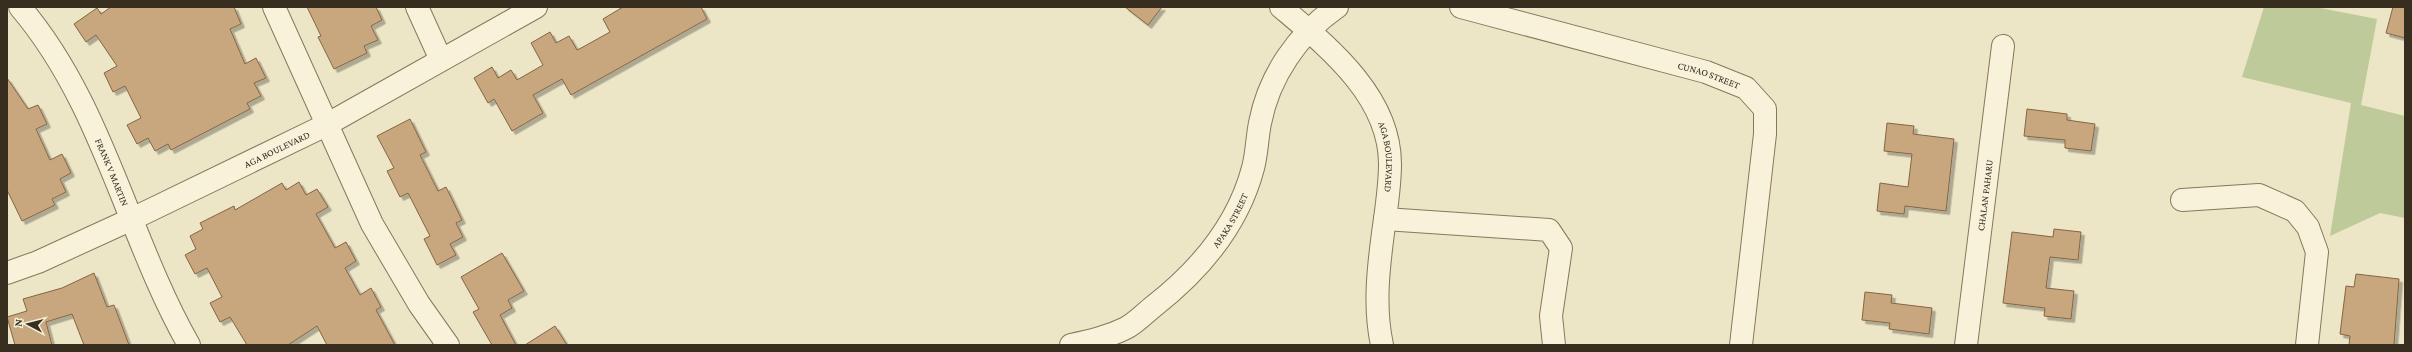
<svg xmlns="http://www.w3.org/2000/svg" width="2412" height="352" font-family="'Crimson Pro',serif">
  <style>
    .green { fill: #beca9a }
    .building { fill: #c8a67e; stroke: #846544; filter: url(#shadow) }
    .lines { fill: none; stroke-linecap: round; stroke-linejoin: round }
    .minor-casing { stroke: #86785d; stroke-width: 24 }
    .minor { stroke: #f7f2d9; stroke-width: 22 }
    .labels { text-anchor: middle; stroke-width: 3; stroke-linejoin: round; paint-order: stroke }
    .street-label { font-size: 10px; fill: #372e20; stroke: #f4efd5 }
  </style>
  <defs>
    <filter id="shadow"><feDropShadow dx="3.5" dy="3.5" stdDeviation="0" flood-color="#0004"/></filter>
  </defs>
  <rect width="100%" height="100%" fill="#ece5c6"/>
  <path class="green" d="M 2264,7 L 2315,7 L 2377,19 L 2361,105 L 2405,116 L 2405,218 L 2380,213 L 2330,236 L 2351,103 L 2242,77 Z"/>
  <path class="building" d="M 111,7 L 234,7 L 241,24 L 230,29 L 245,64 L 256,58 L 266,78 L 254,83 L 261,96 L 247,103 L 250,109 L 171,150 L 168,144 L 155,151 L 148,138 L 137,144 L 127,125 L 141,118 L 125,86 L 113,92 L 104,73 L 117,66 L 96,35 L 86,42 L 74,24 L 97,8 L 101,14 Z
    M 307,7 L 376,7 L 382,20 L 371,26 L 378,40 L 364,46 L 367,53 L 334,69 L 318,37 L 321,36 Z
    M 623,7 L 701,7 L 707,19 L 571,95 L 562,79 L 533,95 L 543,113 L 512,131 L 494,99 L 488,103 L 474,78 L 492,67 L 498,78 L 511,70 L 517,80 L 543,65 L 531,43 L 550,32 L 556,43 L 569,36 L 577,50 L 583,47 L 610,32 L 603,19 Z
    M 1125,7 L 1162,7 L 1148,25 Z
    M 2393,7 L 2405,7 L 2405,38 L 2386,33 Z
    M 7,78 L 28,109 L 38,105 L 47,124 L 36,129 L 50,160 L 62,154 L 71,173 L 60,179 L 66,192 L 52,199 L 55,205 L 22,221 L 7,190 Z
    M 2027,109 L 2067,114 L 2067,120 L 2095,124 L 2091,151 L 2065,148 L 2065,140 L 2024,136 Z
    M 410,119 L 426,152 L 420,155 L 438,191 L 446,187 L 462,220 L 456,223 L 463,237 L 450,244 L 456,255 L 437,265 L 424,239 L 430,236 L 408,193 L 400,197 L 387,171 L 394,168 L 377,136 Z
    M 1887,123 L 1914,126 L 1913,134 L 1954,139 L 1946,211 L 1905,206 L 1904,214 L 1877,211 L 1880,183 L 1908,187 L 1912,154 L 1884,151 Z
    M 299,182 L 306,195 L 317,189 L 328,207 L 316,214 L 335,248 L 346,242 L 356,261 L 345,268 L 360,295 L 371,288 L 381,307 L 376,310 L 395,345 L 327,345 L 317,326 L 288,345 L 247,345 L 230,317 L 220,322 L 210,303 L 222,297 L 207,268 L 195,274 L 185,255 L 196,249 L 190,236 L 203,229 L 200,223 L 234,206 L 235,210 L 282,183 L 286,190 Z
    M 2054,229 L 2081,232 L 2078,260 L 2050,257 L 2046,288 L 2074,291 L 2071,319 L 2044,316 L 2045,308 L 2003,303 L 2012,232 L 2053,237 Z
    M 502,253 L 524,291 L 508,300 L 512,308 L 500,315 L 516,345 L 492,345 L 473,312 L 479,309 L 461,277 Z
    M 94,273 L 107,307 L 114,305 L 129,345 L 84,345 L 72,314 L 46,322 L 52,345 L 15,345 L 7,317 L 27,311 L 23,299 L 62,288 Z
    M 2356,274 L 2399,279 L 2394,345 L 2349,345 L 2350,336 L 2340,334 L 2346,286 L 2354,287 Z
    M 1865,292 L 1892,295 L 1891,303 L 1932,308 L 1929,334 L 1889,329 L 1890,323 L 1862,320 Z
    M 555,326 L 567,345 L 525,345 Z"/>
  <g class="lines">
    <defs>
      <g id="minor">
        <path id="s1" d="M 20,7 C 103,104 127,236 189,345"/>
        <path d="M 274,7 L 372,224 L 419,304 L 448,345"/>
        <path d="M 417,7 L 441,60"/>
        <path id="s2" d="M 1281,7 C 1328,47 1390,96 1390,164 C 1390,187 1386,211 1383,233 C 1378,271 1374,308 1382,345"/>
        <path id="s3" d="M 1461,7 L 1706,72 L 1746,88 L 1765,109 L 1765,134 L 1741,345"/>
        <path d="M 2182,200 L 2259,195 L 2295,211 L 2308,227 L 2317,252 L 2307,345"/>
        <path d="M 1385,219 L 1549,230 L 1561,248 L 1551,316 L 1554,345"/>
        <path id="s4" d="M 7,273 L 38,262 L 132,219 L 326,125 L 536,7"/>
        <path id="s5" d="M 1071,345 C 1090,341 1108,337 1126,328 C 1136,323 1145,313 1154,306 C 1200,270 1238,225 1253,168 C 1257,153 1257,138 1260,123 C 1269,76 1298,34 1337,7"/>
        <path id="s6" d="M 1966,345 L 2003,46"/>
      </g>
    </defs>
    <use href="#minor" class="minor-casing"/>
    <use href="#minor" class="minor"/>
  </g>
  <g class="labels">
    <g class="street-label">
      <text dy="4" stroke="none"><textPath href="#s3" startOffset="257">CUNAO STREET</textPath></text>
      <text dy="4" stroke="none"><textPath href="#s4" startOffset="297">AGA BOULEVARD</textPath></text>
      <text dy="4" stroke="none"><textPath href="#s2" startOffset="190">AGA BOULEVARD</textPath></text>
      <text dy="4" stroke="none"><textPath href="#s1" startOffset="190">FRANK V MARTIN</textPath></text>
      <text dy="4" stroke="none"><textPath href="#s6" startOffset="151">CHALAN PAHARU</textPath></text>
      <text dy="4" stroke="none"><textPath href="#s5" startOffset="209">APAKA STREET</textPath></text>
    </g>
  </g>
  <rect width="2412" height="352" fill="none" stroke="#372e20" stroke-width="16"/>
  <g transform="translate(28 324) rotate(277)" stroke="#f4efd5" stroke-width="3" paint-order="stroke">
  <path d="M0-3L7 15L0 10L-7 15Z" fill="#372e20"/>
  <text y="-6" font-size="11" font-weight="bold" text-anchor="middle" fill="#372e20">N</text>
  </g>
</svg>
